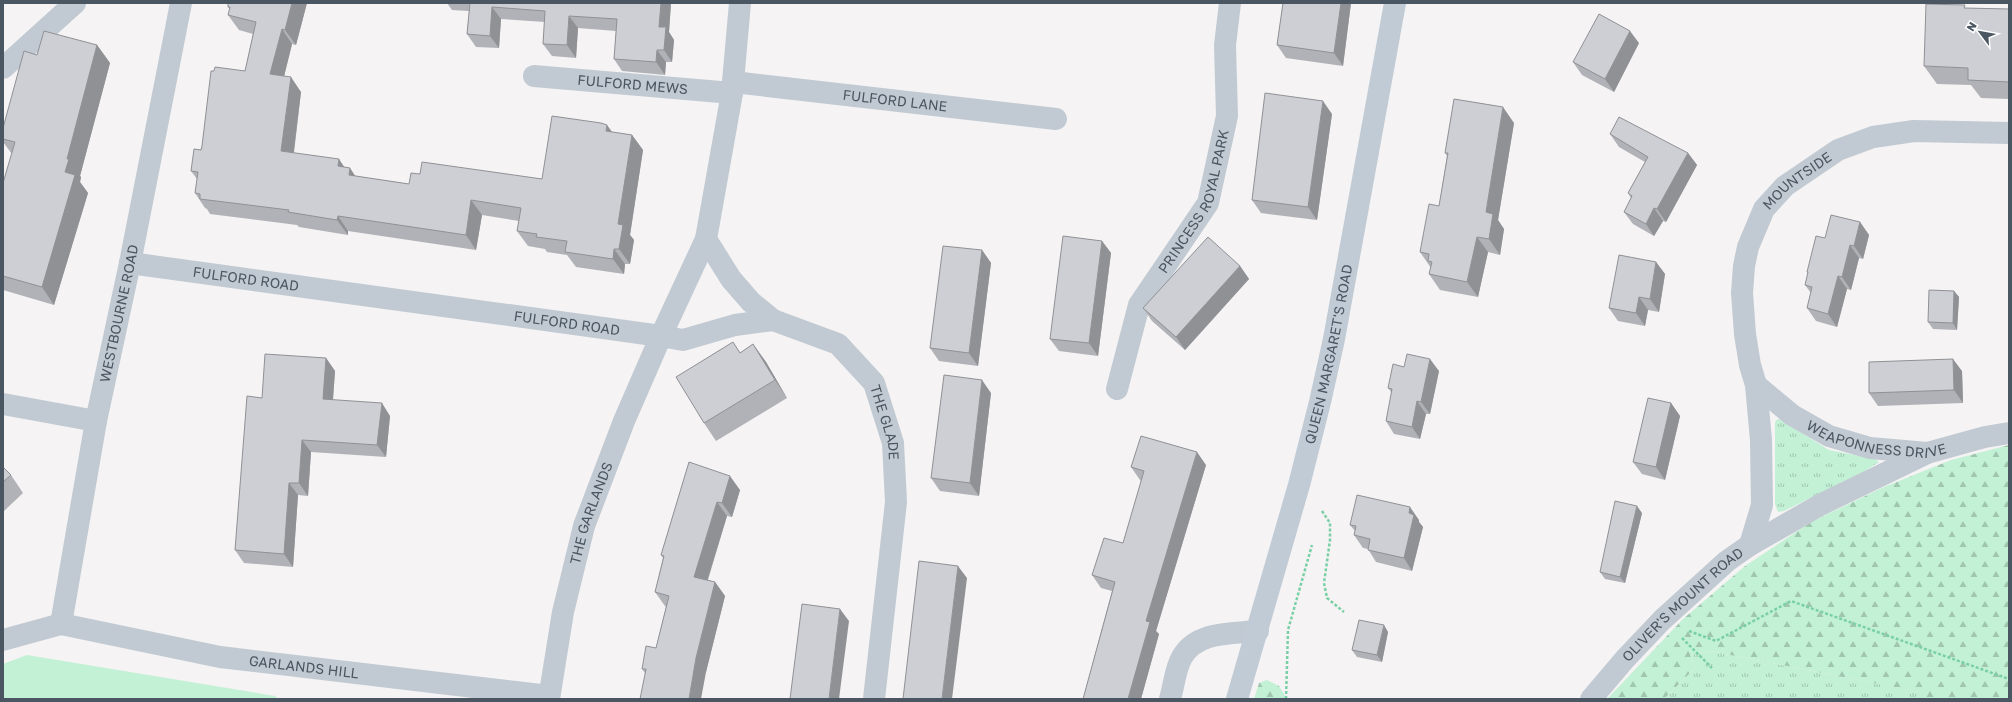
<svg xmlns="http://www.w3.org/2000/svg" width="2012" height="702" font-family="'Golos Text',sans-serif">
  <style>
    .grass { fill: url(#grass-tufts) }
    .forest { fill: url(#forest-firs) }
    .garden { fill: #c3f1d5 }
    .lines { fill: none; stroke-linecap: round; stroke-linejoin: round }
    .path { stroke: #7ad0a6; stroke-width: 2.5; stroke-dasharray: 3 2; stroke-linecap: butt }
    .street { stroke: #c1cad2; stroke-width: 22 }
    .secondary { stroke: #c1cbd6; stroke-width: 22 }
    .wall { fill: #b0b2b7 }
    .shaded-wall { fill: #909195 }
    .building { fill: #cdcfd5; stroke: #909195 }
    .labels { text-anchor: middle; stroke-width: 3; stroke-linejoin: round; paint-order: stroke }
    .street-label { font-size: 14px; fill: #4a5661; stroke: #fff }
  </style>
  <defs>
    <pattern id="grass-tufts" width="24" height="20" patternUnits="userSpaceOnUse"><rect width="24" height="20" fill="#c3f1d5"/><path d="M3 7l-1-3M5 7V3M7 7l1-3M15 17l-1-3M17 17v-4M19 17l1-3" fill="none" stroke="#a0c6b0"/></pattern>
    <pattern id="forest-firs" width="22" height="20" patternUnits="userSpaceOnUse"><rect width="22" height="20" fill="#c3f1d5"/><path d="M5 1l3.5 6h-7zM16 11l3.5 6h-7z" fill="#a0c6b0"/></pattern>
  </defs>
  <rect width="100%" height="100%" fill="#f5f3f3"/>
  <path class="grass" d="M 1779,419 L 1829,450 L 1875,459 L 1879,462 L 1865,471 L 1784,511 L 1778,512 L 1775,504 L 1775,423 L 1776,420 Z
    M 1710,651 L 1920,692 L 1918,699 L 1664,699 L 1695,668 L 1690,655 Z"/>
  <path class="forest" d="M 2009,445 L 2009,699 L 1918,699 L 1919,692 L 1710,651 L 1690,655 L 1695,668 L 1664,699 L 1607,699 L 1683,619 L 1745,566 L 1811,522 L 1884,487 L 1951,460 Z
    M 1267,680 L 1279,686 L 1287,699 L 1254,699 L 1259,683 Z"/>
  <path class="garden" d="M 27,655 L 275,696 L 278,699 L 3,699 L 3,664 Z"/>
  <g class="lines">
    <path class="path" d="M 1322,511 L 1330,523 L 1330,540 L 1324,583 L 1327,598 L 1344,612
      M 1689,631 L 1716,641 L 1791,601 L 2009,679
      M 1682,638 L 1712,668
      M 1286,699 L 1288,630 L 1312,545"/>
    <g class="street">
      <path d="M 3,68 L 75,3"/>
      <path id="s1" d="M 534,76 L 732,93"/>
      <path id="s2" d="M 733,82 L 1056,119"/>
      <path d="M 706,239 L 731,279 L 751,302 L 773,320"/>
      <path id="s3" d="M 130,263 L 661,336 L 706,239 L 732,93 L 740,3"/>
      <path id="s4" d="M 1756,385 L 1792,415 L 1829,436 L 1870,448 L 1927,453 L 1985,437 L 2009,433"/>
      <path id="s5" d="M 1117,389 L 1139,305 L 1208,203 L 1227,116 L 1225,45 L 1230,3"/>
      <path d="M 3,404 L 96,421"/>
      <path d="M 1750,545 L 1820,505 L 1927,453"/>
      <path id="s6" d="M 61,624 L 96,421 L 130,263 L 181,3"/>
      <path id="s7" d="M 3,640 L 61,624 L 220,657 L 549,696"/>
      <path id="s8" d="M 549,699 L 563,612 L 584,526 L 624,421 L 661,336 L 683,340 L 735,325 L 773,320 L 838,344 L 874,383 L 893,443 L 896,502 L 874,699"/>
      <path d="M 1170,699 C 1174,686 1175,669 1182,657 C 1197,631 1230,634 1258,631"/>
      <path id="s9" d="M 1591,699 L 1625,659 L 1662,620 L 1727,561 L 1750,545 L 1762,505 L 1761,440 L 1756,385 L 1750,365 L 1745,334 L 1742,293 L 1744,266 L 1748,247 L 1764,209 L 1785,186 L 1838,150 L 1873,137 L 1914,131 L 2009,133"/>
    </g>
    <path class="secondary" id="s10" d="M 1237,699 L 1299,485 L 1320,402 L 1334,339 L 1395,3"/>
  </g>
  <path class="wall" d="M 228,3 L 307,3 L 296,45 L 292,44 L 284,76 L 301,92 L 294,153 L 344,167 L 355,176 L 409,184 L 420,174 L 542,179 L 612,132 L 632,135 L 643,150 L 630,235 L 634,240 L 630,264 L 625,264 L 624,274 L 576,267 L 567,255 L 547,252 L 545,249 L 528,246 L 517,231 L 519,221 L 482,215 L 476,250 L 348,231 L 348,235 L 299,227 L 297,225 L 210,214 L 207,209 L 205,208 L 195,193 L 197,179 L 191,171 L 202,146 L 214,71 L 245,71 L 253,34 L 239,30 L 228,15 L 230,10 L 228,7 Z
    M 447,3 L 671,3 L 669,32 L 674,40 L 672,62 L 666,62 L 665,75 L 622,71 L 614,59 L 616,31 L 578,28 L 576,58 L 552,56 L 543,44 L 545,22 L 501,19 L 499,48 L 476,47 L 467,34 L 469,11 L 452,10 Z
    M 1283,3 L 1351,3 L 1343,66 L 1286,58 L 1277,45 Z
    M 1966,8 L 2009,9 L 2009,99 L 1981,98 L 1971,85 L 1937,84 L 1924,66 Z
    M 1639,43 L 1614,92 L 1582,75 L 1573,62 Z
    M 97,45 L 110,63 L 80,176 L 81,177 L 80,182 L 88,193 L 54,305 L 3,290 L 3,183 L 12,154 L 3,142 L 3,128 L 37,55 Z
    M 1332,114 L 1317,220 L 1261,213 L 1252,200 Z
    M 1514,123 L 1498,220 L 1504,229 L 1500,255 L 1488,252 L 1478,297 L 1440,290 L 1429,274 L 1431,268 L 1420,252 L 1439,206 L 1447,156 L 1445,153 Z
    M 1610,134 L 1688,153 L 1697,165 L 1666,222 L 1663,221 L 1654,236 L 1633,224 L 1624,212 L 1631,198 L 1628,193 L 1645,162 L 1619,147 Z
    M 1860,222 L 1869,235 L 1863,259 L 1859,258 L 1851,290 L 1847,289 L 1837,327 L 1816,321 L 1807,308 L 1811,293 L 1805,285 L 1808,273 L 1807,272 L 1825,238 Z
    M 1102,241 L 1111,253 L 1098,356 L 1059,351 L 1050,339 Z
    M 982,250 L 991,263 L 978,366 L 939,361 L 930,348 Z
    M 1656,262 L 1665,274 L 1659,312 L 1648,310 L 1645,326 L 1618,321 L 1609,308 Z
    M 1240,266 L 1249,279 L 1185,350 L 1152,321 L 1143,308 Z
    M 1954,291 L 1959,297 L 1957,330 L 1933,329 L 1928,322 Z
    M 733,342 L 740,353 L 753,344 L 766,362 L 787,398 L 716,441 L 704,423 Z
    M 326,358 L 335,371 L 333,400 L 390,416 L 386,457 L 311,452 L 308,496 L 298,495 L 293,567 L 244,563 L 235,550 L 262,398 Z
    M 1404,367 L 1439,371 L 1430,414 L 1426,414 L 1420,439 L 1394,434 L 1386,421 L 1392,393 L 1388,388 Z
    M 1962,371 L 1963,403 L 1878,406 L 1869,393 Z
    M 991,393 L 979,496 L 940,491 L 931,478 Z
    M 1671,403 L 1680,416 L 1665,480 L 1642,474 L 1633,462 Z
    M 689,462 L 740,490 L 732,517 L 727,516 L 708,580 L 715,582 L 725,596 L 706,672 L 645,673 L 642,669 L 656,648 L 666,607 L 665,606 L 655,592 L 663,558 L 661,555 Z
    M 1206,465 L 1156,631 L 1159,634 L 1141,699 L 1083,699 L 1112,591 L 1101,588 L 1092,575 L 1123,543 L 1141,481 L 1140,480 L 1131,467 Z
    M 3,467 L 11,475 L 23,493 L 3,512 Z
    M 1642,513 L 1625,583 L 1605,579 L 1600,572 Z
    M 1419,520 L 1419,522 L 1423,527 L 1412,571 L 1376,562 L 1368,549 L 1363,548 L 1354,535 L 1355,531 L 1350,525 Z
    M 1388,632 L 1382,662 L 1357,657 L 1352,650 Z"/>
  <path class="shaded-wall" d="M 292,3 L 307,3 L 296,45 L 285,30 Z
    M 661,3 L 671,3 L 669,32 L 674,40 L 672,62 L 664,50 L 659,27 Z
    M 1341,3 L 1351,3 L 1343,66 L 1334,53 Z
    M 492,7 L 501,19 L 499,48 L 490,36 Z
    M 569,16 L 578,28 L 576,58 L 567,45 Z
    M 282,29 L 292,44 L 281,89 L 270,74 Z
    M 1630,31 L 1639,43 L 1614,92 L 1605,79 Z
    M 97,45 L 110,63 L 80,176 L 81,177 L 80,182 L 88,193 L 54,305 L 42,287 L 65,172 L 67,159 Z
    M 657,50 L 666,62 L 665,75 L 656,62 Z
    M 291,77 L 301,92 L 292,166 L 281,151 Z
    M 1323,101 L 1332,114 L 1317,220 L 1308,207 Z
    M 1503,107 L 1514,123 L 1498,220 L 1504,229 L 1500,255 L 1489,239 L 1486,212 Z
    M 607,125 L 618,140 L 606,131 Z
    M 632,135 L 643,150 L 630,235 L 634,240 L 630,264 L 619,249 L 618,224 Z
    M 1688,153 L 1697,165 L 1666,222 L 1657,209 Z
    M 339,159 L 349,174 L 350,168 L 360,183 L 338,166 Z
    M 471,200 L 482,215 L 476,250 L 466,235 Z
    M 1654,208 L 1663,221 L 1654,236 L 1646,224 Z
    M 338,216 L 348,231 L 348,235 L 337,220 Z
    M 1860,222 L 1869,235 L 1863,259 L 1854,246 Z
    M 1477,237 L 1488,252 L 1478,297 L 1467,282 Z
    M 1102,241 L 1111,253 L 1098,356 L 1089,343 Z
    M 1850,245 L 1859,258 L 1851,290 L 1842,277 Z
    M 614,249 L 625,264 L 624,274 L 613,259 Z
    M 982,250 L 991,263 L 978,366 L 969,353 Z
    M 1656,262 L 1665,274 L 1659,312 L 1650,299 Z
    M 1240,266 L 1249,279 L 1185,350 L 1176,337 Z
    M 1838,276 L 1847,289 L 1837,327 L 1828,314 Z
    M 1954,291 L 1959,297 L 1957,330 L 1953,323 Z
    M 1639,297 L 1648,310 L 1645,326 L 1636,313 Z
    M 753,344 L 766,362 L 787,398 L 775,380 Z
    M 326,358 L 335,371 L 332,412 L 323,399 Z
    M 1430,359 L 1439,371 L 1430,414 L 1421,402 Z
    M 1953,359 L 1962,371 L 1963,403 L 1954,390 Z
    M 982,380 L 991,393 L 979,496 L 970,483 Z
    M 1417,401 L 1426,414 L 1420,439 L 1412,427 Z
    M 382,403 L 390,416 L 386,457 L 377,445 Z
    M 1671,403 L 1680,416 L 1665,480 L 1656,467 Z
    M 302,440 L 311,452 L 308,496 L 299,483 Z
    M 1197,452 L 1206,465 L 1156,631 L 1159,634 L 1141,699 L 1128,699 L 1146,621 Z
    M 730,476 L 740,490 L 732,517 L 722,503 Z
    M 289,483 L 298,495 L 293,567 L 284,554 Z
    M 717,502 L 727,516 L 704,591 L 694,577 Z
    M 1637,506 L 1642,513 L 1625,583 L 1620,577 Z
    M 1410,507 L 1419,520 L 1419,522 L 1423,527 L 1412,571 L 1404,558 L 1409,513 Z
    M 958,566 L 967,578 L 952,699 L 942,699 Z
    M 715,582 L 725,596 L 706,672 L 701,699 L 689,699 L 696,658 Z
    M 840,609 L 849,621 L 839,699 L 829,699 Z
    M 1384,625 L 1388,632 L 1382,662 L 1377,655 Z"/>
  <path class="building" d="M 228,3 L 292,3 L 285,30 L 282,29 L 270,74 L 291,77 L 281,151 L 339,159 L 338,166 L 350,168 L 349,175 L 409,184 L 411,173 L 420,174 L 422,162 L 542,179 L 552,116 L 601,123 L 607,125 L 606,131 L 632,135 L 618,224 L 623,225 L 619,249 L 614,249 L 613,259 L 565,252 L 567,241 L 536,237 L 537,234 L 517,231 L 521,208 L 471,200 L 466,235 L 338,216 L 337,220 L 288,212 L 289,210 L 200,199 L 200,194 L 195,193 L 198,172 L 191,171 L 194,149 L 201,150 L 202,146 L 211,71 L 214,71 L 215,67 L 245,71 L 256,22 L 228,15 L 230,7 L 228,7 Z
    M 470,3 L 661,3 L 659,27 L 666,27 L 664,50 L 657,50 L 656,62 L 614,59 L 617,19 L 569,16 L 567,45 L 543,44 L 545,11 L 492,7 L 490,36 L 467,34 Z
    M 1283,3 L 1341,3 L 1334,53 L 1277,45 Z
    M 1926,4 L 1965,5 L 1964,8 L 2009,9 L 2009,82 L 1968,80 L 1968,68 L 1924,66 Z
    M 1599,14 L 1630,31 L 1605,79 L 1573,62 Z
    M 44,31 L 97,45 L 67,159 L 69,159 L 65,172 L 75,175 L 42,287 L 3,276 L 3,183 L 15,142 L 3,139 L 3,128 L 24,51 L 37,55 Z
    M 1265,93 L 1323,101 L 1308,207 L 1252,200 Z
    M 1454,99 L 1503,107 L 1486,212 L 1493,214 L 1489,239 L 1477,237 L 1467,282 L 1429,274 L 1432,262 L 1428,261 L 1429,254 L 1420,252 L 1429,204 L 1439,206 L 1448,153 L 1445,153 Z
    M 1619,117 L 1688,153 L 1657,209 L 1654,208 L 1646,224 L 1624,212 L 1632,196 L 1628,193 L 1648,157 L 1610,134 Z
    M 1831,215 L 1860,222 L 1854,246 L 1850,245 L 1842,277 L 1838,276 L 1828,314 L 1807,308 L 1812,287 L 1805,285 L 1808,272 L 1807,272 L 1816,236 L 1825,238 Z
    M 1063,236 L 1102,241 L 1089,343 L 1050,339 Z
    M 1208,237 L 1240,266 L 1176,337 L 1143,308 Z
    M 943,246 L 982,250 L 969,353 L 930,348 Z
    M 1619,255 L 1656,262 L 1650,299 L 1639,297 L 1636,313 L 1609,308 Z
    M 1929,290 L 1954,291 L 1953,323 L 1928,322 Z
    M 733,342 L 740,353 L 753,344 L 775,380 L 704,423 L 676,377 Z
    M 265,354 L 326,358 L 323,399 L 382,403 L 377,445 L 302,440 L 299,483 L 289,483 L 284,554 L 235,550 L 247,396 L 262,398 Z
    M 1407,354 L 1430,359 L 1421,402 L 1417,401 L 1412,427 L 1386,421 L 1392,389 L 1388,388 L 1393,364 L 1404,367 Z
    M 1953,359 L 1954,390 L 1869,393 L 1869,362 Z
    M 944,375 L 982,380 L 970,483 L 931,478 Z
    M 1648,398 L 1671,403 L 1656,467 L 1633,462 Z
    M 1141,436 L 1197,452 L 1146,621 L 1150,622 L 1128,699 L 1083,699 L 1115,582 L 1092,575 L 1104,538 L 1123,543 L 1144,471 L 1131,467 Z
    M 689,462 L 730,476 L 722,503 L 717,502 L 694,577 L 715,582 L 696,658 L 689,699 L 640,699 L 646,669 L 642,669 L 646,646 L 656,648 L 669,596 L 655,592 L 664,556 L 661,555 Z
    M 3,467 L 11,475 L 3,482 Z
    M 1357,495 L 1410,507 L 1409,513 L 1414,515 L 1404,558 L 1368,550 L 1370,539 L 1354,535 L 1356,526 L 1350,525 Z
    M 1615,501 L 1637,506 L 1620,577 L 1600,572 Z
    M 919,561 L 958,566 L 942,699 L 903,699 Z
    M 802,604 L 840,609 L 829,699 L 790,699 Z
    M 1359,620 L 1384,625 L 1377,655 L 1352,650 Z"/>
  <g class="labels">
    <g class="street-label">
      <text dy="5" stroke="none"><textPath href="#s1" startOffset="99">FULFORD MEWS</textPath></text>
      <text dy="5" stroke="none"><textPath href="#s2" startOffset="163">FULFORD LANE</textPath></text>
      <text dy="5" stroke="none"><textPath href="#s9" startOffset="609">MOUNTSIDE</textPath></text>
      <text dy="5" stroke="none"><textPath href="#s5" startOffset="206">PRINCESS ROYAL PARK</textPath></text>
      <text dy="5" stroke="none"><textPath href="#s3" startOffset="117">FULFORD ROAD</textPath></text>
      <text dy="5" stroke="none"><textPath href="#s6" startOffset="316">WESTBOURNE ROAD</textPath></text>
      <text dy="5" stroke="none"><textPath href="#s3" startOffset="441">FULFORD ROAD</textPath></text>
      <text dy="5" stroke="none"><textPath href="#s10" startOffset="357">QUEEN MARGARET'S ROAD</textPath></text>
      <text dy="5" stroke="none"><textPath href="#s8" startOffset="660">THE GLADE</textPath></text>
      <text dy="5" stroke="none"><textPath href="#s4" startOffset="137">WEAPONNESS DRIVE</textPath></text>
      <text dy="5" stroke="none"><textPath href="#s8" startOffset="191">THE GARLANDS</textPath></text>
      <text dy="5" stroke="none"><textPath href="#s9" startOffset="132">OLIVER'S MOUNT ROAD</textPath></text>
      <text dy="5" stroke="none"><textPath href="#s7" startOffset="307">GARLANDS HILL</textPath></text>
    </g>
  </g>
  <rect width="2012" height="702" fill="none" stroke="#4a5661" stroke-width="8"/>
  <g transform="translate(1980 32) rotate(302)" stroke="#ffffff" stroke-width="3" paint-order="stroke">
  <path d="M0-3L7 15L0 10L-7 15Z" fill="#4a5661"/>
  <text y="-6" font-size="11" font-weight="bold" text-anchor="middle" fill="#4a5661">N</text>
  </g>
</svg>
